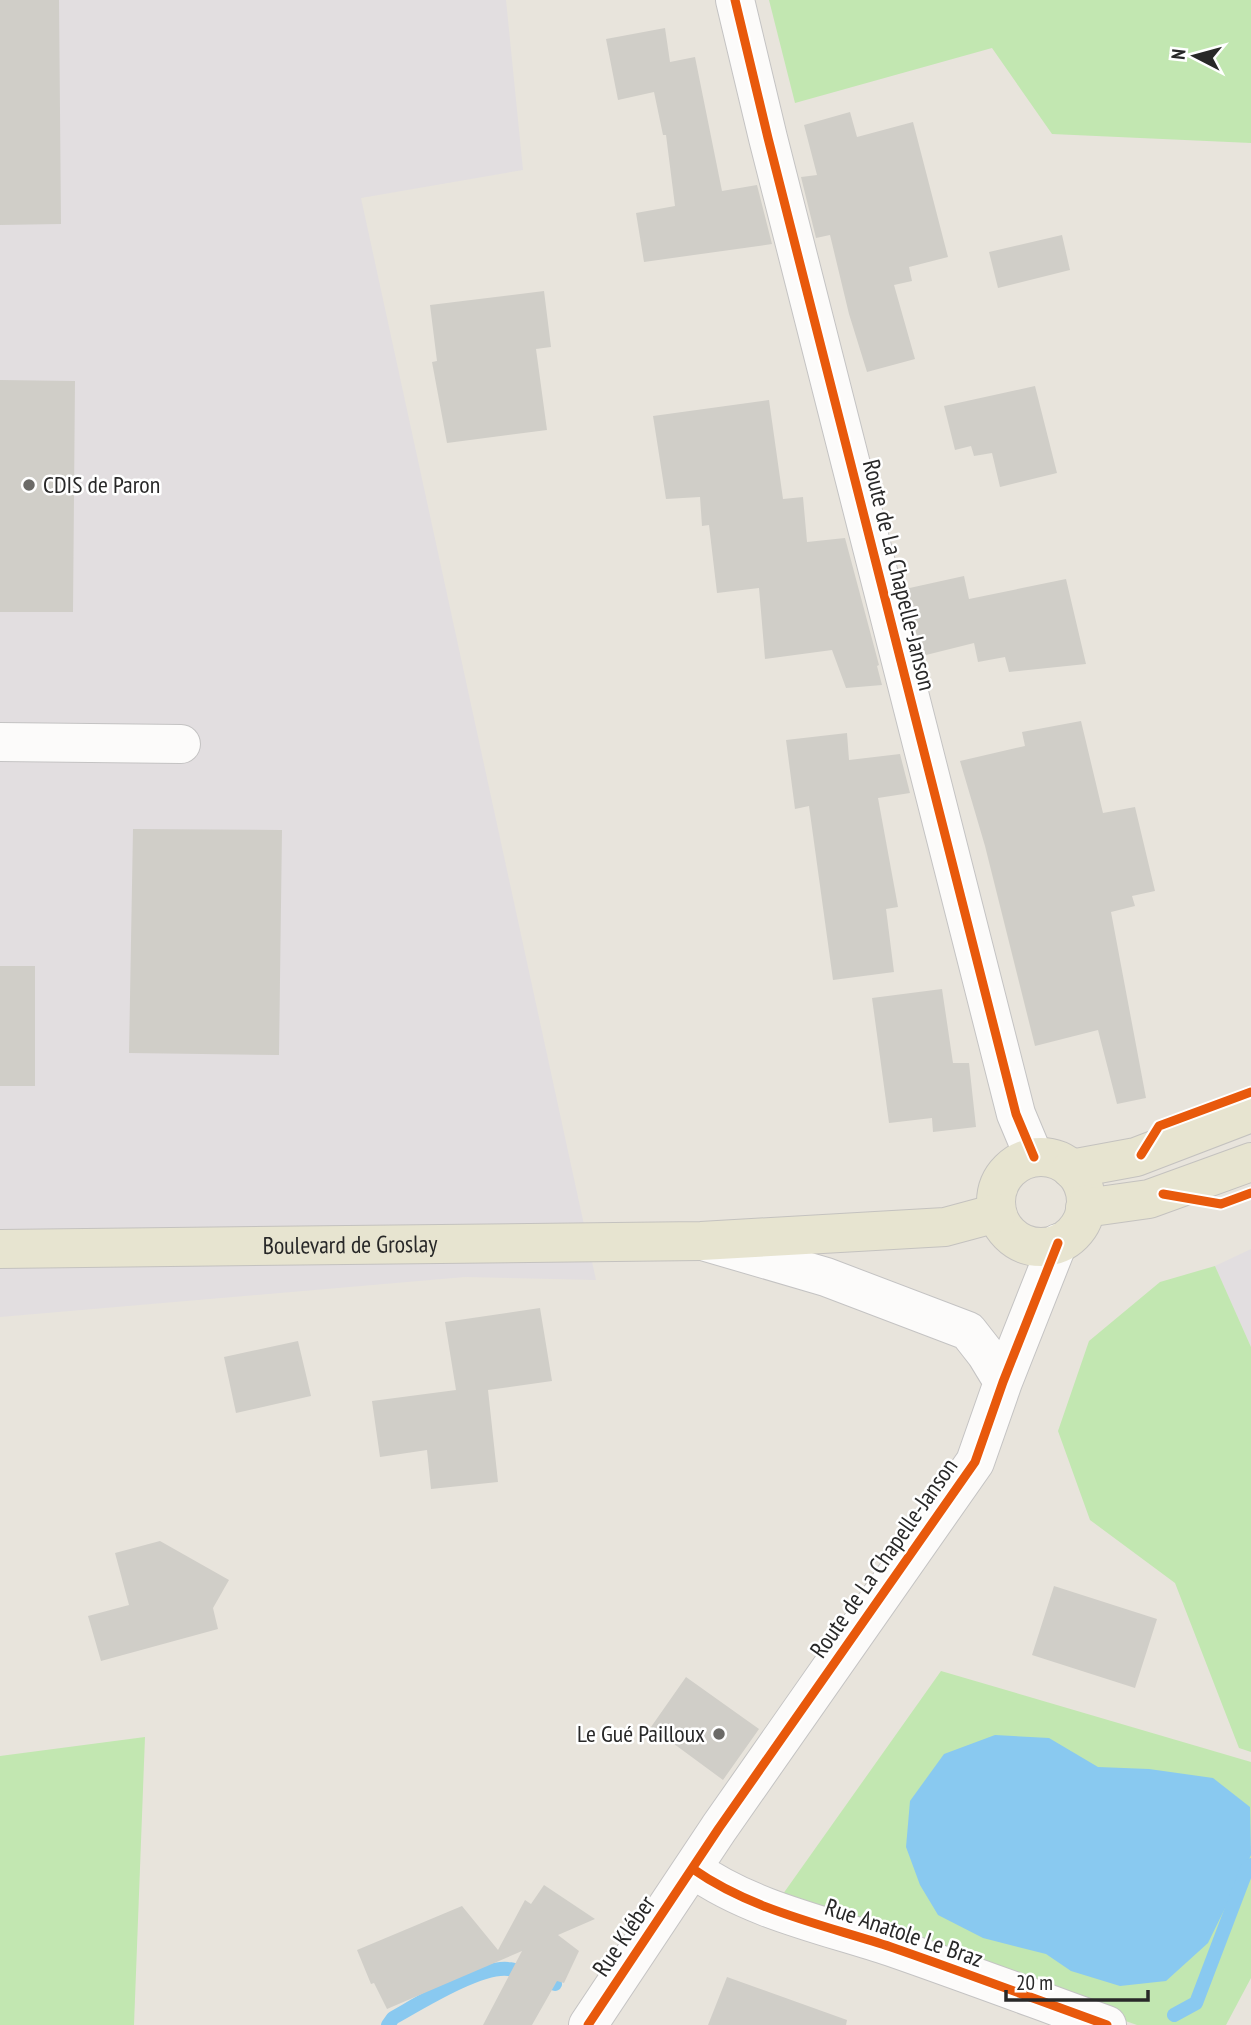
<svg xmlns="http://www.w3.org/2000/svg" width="1251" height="2025" font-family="'PT Sans Narrow',sans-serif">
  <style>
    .industrial { fill: #e2dee0 }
    .green { fill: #c2e7b1 }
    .water { fill: #89c9f0 }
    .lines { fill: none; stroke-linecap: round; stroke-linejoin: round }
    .stream { stroke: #89c9f0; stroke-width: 14 }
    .building { fill: #d0cec8 }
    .minor-casing { stroke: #c4c3c3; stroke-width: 40 }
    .major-casing { stroke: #c4c2bf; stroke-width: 40 }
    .minor { stroke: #fcfbfa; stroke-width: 38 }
    .major { stroke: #e7e4d0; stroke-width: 38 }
    .cycleway-casing { stroke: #fff; stroke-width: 13 }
    .cycleway { stroke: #e8590c; stroke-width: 9 }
    .poi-dot { fill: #6b6a67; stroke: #fff; stroke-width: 2.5 }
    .labels { text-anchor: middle; stroke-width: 5; stroke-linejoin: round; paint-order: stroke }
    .poi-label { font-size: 24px; fill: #282828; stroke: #fff; text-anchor: start }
    .street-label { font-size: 24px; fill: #282828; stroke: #fff }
  </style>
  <rect width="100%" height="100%" fill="#e8e4dc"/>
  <path class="industrial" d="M 0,0 L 506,0 L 523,170 L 361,198 L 596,1280 L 465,1277 L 0,1317 Z
    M 1251,1249 L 1251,1347 L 1215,1266 Z"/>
  <path class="green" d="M 769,0 L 1251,0 L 1251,143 L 1052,134 L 992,48 L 795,103 Z
    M 1215,1266 L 1251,1347 L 1251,1752 L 1239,1748 L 1175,1583 L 1090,1520 L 1058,1431 L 1089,1341 L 1160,1282 Z
    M 941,1671 L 1251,1762 L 1251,1978 L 1226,2025 L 1137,2025 L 778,1901 Z
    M 145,1737 L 134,2025 L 0,2025 L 0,1756 Z"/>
  <path class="water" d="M 995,1735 L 1049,1738 L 1098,1767 L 1149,1769 L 1213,1778 L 1250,1807 L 1251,1855 L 1208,1943 L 1166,1981 L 1120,1986 L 1071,1971 L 1046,1954 L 983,1938 L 938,1915 L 920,1885 L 906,1847 L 910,1801 L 944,1754 Z"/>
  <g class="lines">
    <path class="stream" d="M 1174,2015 L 1196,2003 L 1247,1869 L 1251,1865
      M 388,2025 L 393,2018 C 420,2003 479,1966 508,1969 C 523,1970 541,1979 555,1984"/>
  </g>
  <path class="building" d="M 0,0 L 59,0 L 61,224 L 0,225 Z
    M 665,28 L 670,62 L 695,57 L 722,191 L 757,185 L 772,244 L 644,262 L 636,213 L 675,206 L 666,135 L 663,135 L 654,92 L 618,100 L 606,39 Z
    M 850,112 L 857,137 L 913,122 L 948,257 L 909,267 L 912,281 L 894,285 L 915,359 L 867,372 L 849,314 L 830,235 L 816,238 L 801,177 L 817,175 L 804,125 Z
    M 1062,235 L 1070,270 L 998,288 L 989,252 Z
    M 544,291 L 551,347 L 536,349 L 547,430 L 447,443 L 432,362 L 437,361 L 430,305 Z
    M 0,380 L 75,381 L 73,612 L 0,612 Z
    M 1035,386 L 1057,473 L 1000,487 L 992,453 L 974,456 L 971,446 L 955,450 L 944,406 Z
    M 769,400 L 783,499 L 803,497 L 807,542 L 845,538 L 879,665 L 877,666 L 882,685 L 846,688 L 832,650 L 765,659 L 759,588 L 717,593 L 709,525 L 702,526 L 700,497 L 666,499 L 653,416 Z
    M 964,576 L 969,599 L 1066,579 L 1086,664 L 1009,672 L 1005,657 L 978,662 L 974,643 L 922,656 L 905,589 Z
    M 1081,721 L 1103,813 L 1135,807 L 1155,891 L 1132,896 L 1135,906 L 1111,912 L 1146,1098 L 1117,1104 L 1098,1030 L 1035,1046 L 985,846 L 960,761 L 1025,746 L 1022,732 Z
    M 847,733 L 849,760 L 900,754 L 910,793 L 878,798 L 898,907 L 886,909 L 894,972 L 833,980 L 809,806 L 795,809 L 786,740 Z
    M 133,829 L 282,830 L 279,1055 L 129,1053 Z
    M 0,966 L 35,966 L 35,1086 L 0,1086 Z
    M 942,989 L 953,1063 L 969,1063 L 976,1127 L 933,1132 L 932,1118 L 889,1123 L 872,998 Z
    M 540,1308 L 552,1381 L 488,1390 L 498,1482 L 431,1489 L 427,1450 L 380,1457 L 372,1401 L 456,1390 L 445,1322 Z
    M 298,1341 L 311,1396 L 236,1413 L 224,1357 Z
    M 160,1541 L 229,1580 L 213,1608 L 218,1629 L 101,1661 L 88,1616 L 129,1605 L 115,1553 Z
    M 1054,1586 L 1157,1619 L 1135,1688 L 1032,1655 Z
    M 686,1677 L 759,1729 L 723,1780 L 651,1727 Z
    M 544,1885 L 595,1919 L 558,1935 L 579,1951 L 564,1983 L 557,1981 L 532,2025 L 483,2025 L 522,1951 L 387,2009 L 374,1983 L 371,1984 L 357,1950 L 462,1906 L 498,1950 L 525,1900 L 531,1904 Z
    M 727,1977 L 847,2020 L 846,2025 L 708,2025 Z"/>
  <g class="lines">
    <defs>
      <path id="minor" d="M 735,0 L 768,138 L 1016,1114 L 1034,1157
        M 0,742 L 181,744
        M 706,1242 L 826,1277 L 968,1331 L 986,1354 L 1003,1382
        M 693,1869 C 751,1910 824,1925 891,1947 C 963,1972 1035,1999 1107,2025
        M 588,2025 L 719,1828 L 975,1462 L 1003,1382 L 1058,1243"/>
      <g id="major">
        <circle cx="1041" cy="1202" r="45"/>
        <path d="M 1071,1169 L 1136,1157 L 1251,1113"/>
        <path d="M 1085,1208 L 1149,1199 L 1251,1162"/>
        <path id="s1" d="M 0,1249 L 701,1241 L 945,1227 L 997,1213"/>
      </g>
    </defs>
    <use href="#minor" class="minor-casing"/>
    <use href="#major" class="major-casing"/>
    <use href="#minor" class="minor"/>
    <use href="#major" class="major"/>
    <defs>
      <path id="cycleway" d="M 735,0 L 768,138 L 1016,1114 L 1034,1157
        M 1141,1155 L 1159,1126 L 1251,1092
        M 1163,1194 L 1221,1204 L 1251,1193
        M 693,1869 C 751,1910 824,1925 891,1947 C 963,1972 1035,1999 1107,2025
        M 588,2025 L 719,1828 L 975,1462 L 1003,1382 L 1058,1243"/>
    </defs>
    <use href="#cycleway" class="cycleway-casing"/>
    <use href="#cycleway" class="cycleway"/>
  </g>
  <g class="poi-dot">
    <circle cx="29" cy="485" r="7"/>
    <circle cx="719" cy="1734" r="7"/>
  </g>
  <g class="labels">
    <g class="poi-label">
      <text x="43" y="493">CDIS de Paron</text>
      <text x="705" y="1742" text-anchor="end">Le Gué Pailloux</text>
    </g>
    <g class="street-label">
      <text transform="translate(899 575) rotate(76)" y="8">Route de La Chapelle-Janson</text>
      <text dy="8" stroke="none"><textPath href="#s1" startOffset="350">Boulevard de Groslay</textPath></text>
      <text transform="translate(884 1558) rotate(-55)" y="8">Route de La Chapelle-Janson</text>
      <text transform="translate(904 1933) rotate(19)" y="8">Rue Anatole Le Braz</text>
      <text transform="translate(624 1936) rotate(-56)" y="8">Rue Kléber</text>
    </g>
  </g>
  <g transform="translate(1195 56) rotate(276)" stroke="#ffffff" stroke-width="5" paint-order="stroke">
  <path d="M0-5L12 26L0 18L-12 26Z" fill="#282828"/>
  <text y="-10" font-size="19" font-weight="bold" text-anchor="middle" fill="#282828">N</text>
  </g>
  <path d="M1006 1990v10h142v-10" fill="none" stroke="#282828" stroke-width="3.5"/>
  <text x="1016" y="1990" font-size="21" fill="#282828" stroke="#ffffff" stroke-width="5" paint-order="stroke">20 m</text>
</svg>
